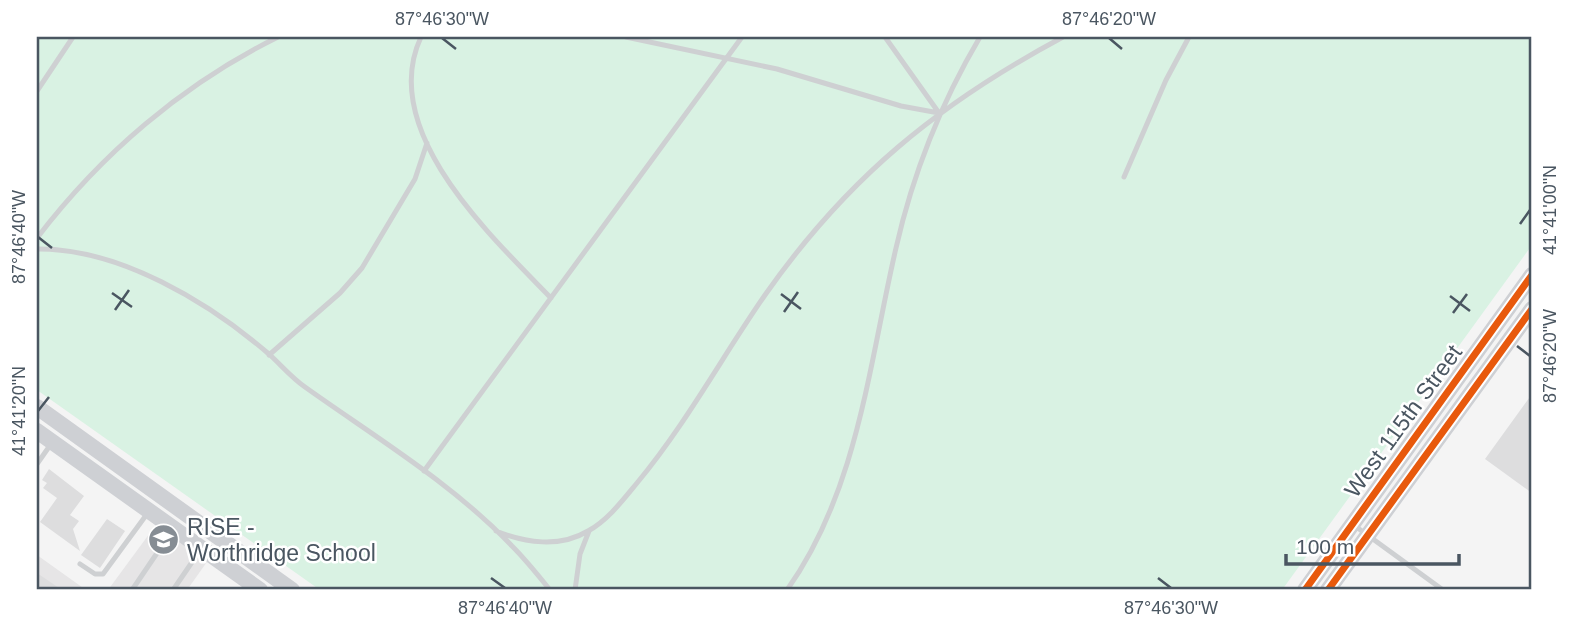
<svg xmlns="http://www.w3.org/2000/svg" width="1569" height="627" font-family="Helvetica,sans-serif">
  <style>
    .education { fill: #e6e5e6 }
    .green { fill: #d9f2e3 }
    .building { fill: #ddddde }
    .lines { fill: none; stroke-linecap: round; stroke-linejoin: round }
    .lane { stroke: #ced0d2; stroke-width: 5 }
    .secondary { stroke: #ced0d4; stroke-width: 16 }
    .cycleway-casing { stroke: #fff; stroke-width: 11 }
    .cycleway { stroke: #e8590c; stroke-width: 7 }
    .ticks { fill: none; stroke: #4a5661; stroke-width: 2.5 }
    .labels { text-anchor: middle; stroke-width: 5; stroke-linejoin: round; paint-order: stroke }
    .street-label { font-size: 23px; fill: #4a5661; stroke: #fff }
    .poi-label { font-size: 23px; fill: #4a5661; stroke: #fff; text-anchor: start }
    .neatline { fill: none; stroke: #4a5661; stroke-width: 2.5 }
    .ticks-label { font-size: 18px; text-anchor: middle; fill: #4a5661 }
  </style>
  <rect width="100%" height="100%" fill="#f4f4f4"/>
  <path class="education" d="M 158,522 L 209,559 L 187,590 L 108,590 Z
    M 37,555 L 86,590 L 37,590 Z"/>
  <path class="green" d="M 37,37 L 1532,37 L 1532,245 L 1282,590 L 320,590 L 37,390 Z"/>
  <path class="building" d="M 1532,394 L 1532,493 L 1485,459 Z
    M 49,469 L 84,496 L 70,515 L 79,521 L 73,529 L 80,551 L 40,522 L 57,498 L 43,488 L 47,483 L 42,480 Z
    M 107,519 L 125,531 L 100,568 L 81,555 Z
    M 37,573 L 62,590 L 37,590 Z"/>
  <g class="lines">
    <path class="lane" d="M 421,37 C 377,131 492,237 551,298
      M 626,37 L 777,69 L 901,106 L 939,113 L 885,37
      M 37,91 L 73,37
      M 1124,177 L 1166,80 L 1189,37
      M 37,238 C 101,154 183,84 278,37
      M 37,249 C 119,248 209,302 270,355 C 282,366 292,378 305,387 C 375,437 452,483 512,546 C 526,560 538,575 550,590
      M 269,355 L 340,293 L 362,268 L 415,179 L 427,143
      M 37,464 L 51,444
      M 424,471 L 742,37
      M 1355,526 L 1443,590
      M 496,531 C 525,543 560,548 588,531 C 608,520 623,500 637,483 C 686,424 722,357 765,295 C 847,178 938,104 1063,37
      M 80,564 L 95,574 L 103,574 L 147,514
      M 132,590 L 172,531
      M 173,590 L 201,549
      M 575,590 L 580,554 L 589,531
      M 787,590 C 858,490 869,364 896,248 C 913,173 941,103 980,37"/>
    <path class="secondary" d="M 37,407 L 292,590
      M 37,431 L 260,590
      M 1305,590 L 1532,275
      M 1328,590 L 1532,309"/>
    <defs>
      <path id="cycleway" d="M 1305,590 L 1532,275
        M 1328,590 L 1532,309"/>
    </defs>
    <use href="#cycleway" class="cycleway-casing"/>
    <use href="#cycleway" class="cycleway"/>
  </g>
  <path class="ticks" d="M 442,38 L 456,49M 1109,38 L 1122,49M 1520,224 L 1530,210M 38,237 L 52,248M 112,293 L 132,307M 781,294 L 801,309M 1450,296 L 1470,311M 115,310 L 129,290M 784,312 L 798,292M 1453,313 L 1467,294M 1517,346 L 1530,356M 38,411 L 49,397M 491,578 L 505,588M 1158,578 L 1171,588"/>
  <defs>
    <symbol id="school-disc" viewBox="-11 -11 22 22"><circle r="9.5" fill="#868d94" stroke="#fff"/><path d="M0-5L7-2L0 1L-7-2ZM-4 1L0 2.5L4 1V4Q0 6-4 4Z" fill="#fff"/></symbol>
  </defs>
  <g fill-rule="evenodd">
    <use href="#school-disc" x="146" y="522" width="35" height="35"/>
  </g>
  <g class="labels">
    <g class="street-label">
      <text transform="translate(1403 421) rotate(-54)" y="8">West 115th Street</text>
    </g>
    <g class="poi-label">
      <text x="187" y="535">RISE -<tspan x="187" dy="26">Worthridge School</tspan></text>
    </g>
  </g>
  <rect width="1569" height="627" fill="none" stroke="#ffffff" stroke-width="77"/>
  <path d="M1286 554v10h173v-10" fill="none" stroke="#4a5661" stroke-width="3.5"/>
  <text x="1296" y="554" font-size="21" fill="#4a5661" stroke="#ffffff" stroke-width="5" paint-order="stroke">100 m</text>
  <rect x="38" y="38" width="1492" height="550" class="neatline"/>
  <g class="ticks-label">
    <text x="442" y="25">87°46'30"W</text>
    <text x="1109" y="25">87°46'20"W</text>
    <text transform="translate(1550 210) rotate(-90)" y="6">41°41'00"N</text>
    <text transform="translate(19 237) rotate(-90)" y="6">87°46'40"W</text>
    <text transform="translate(1550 356) rotate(-90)" y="6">87°46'20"W</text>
    <text transform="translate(19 411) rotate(-90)" y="6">41°41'20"N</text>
    <text x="505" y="614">87°46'40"W</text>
    <text x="1171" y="614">87°46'30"W</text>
  </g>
</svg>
